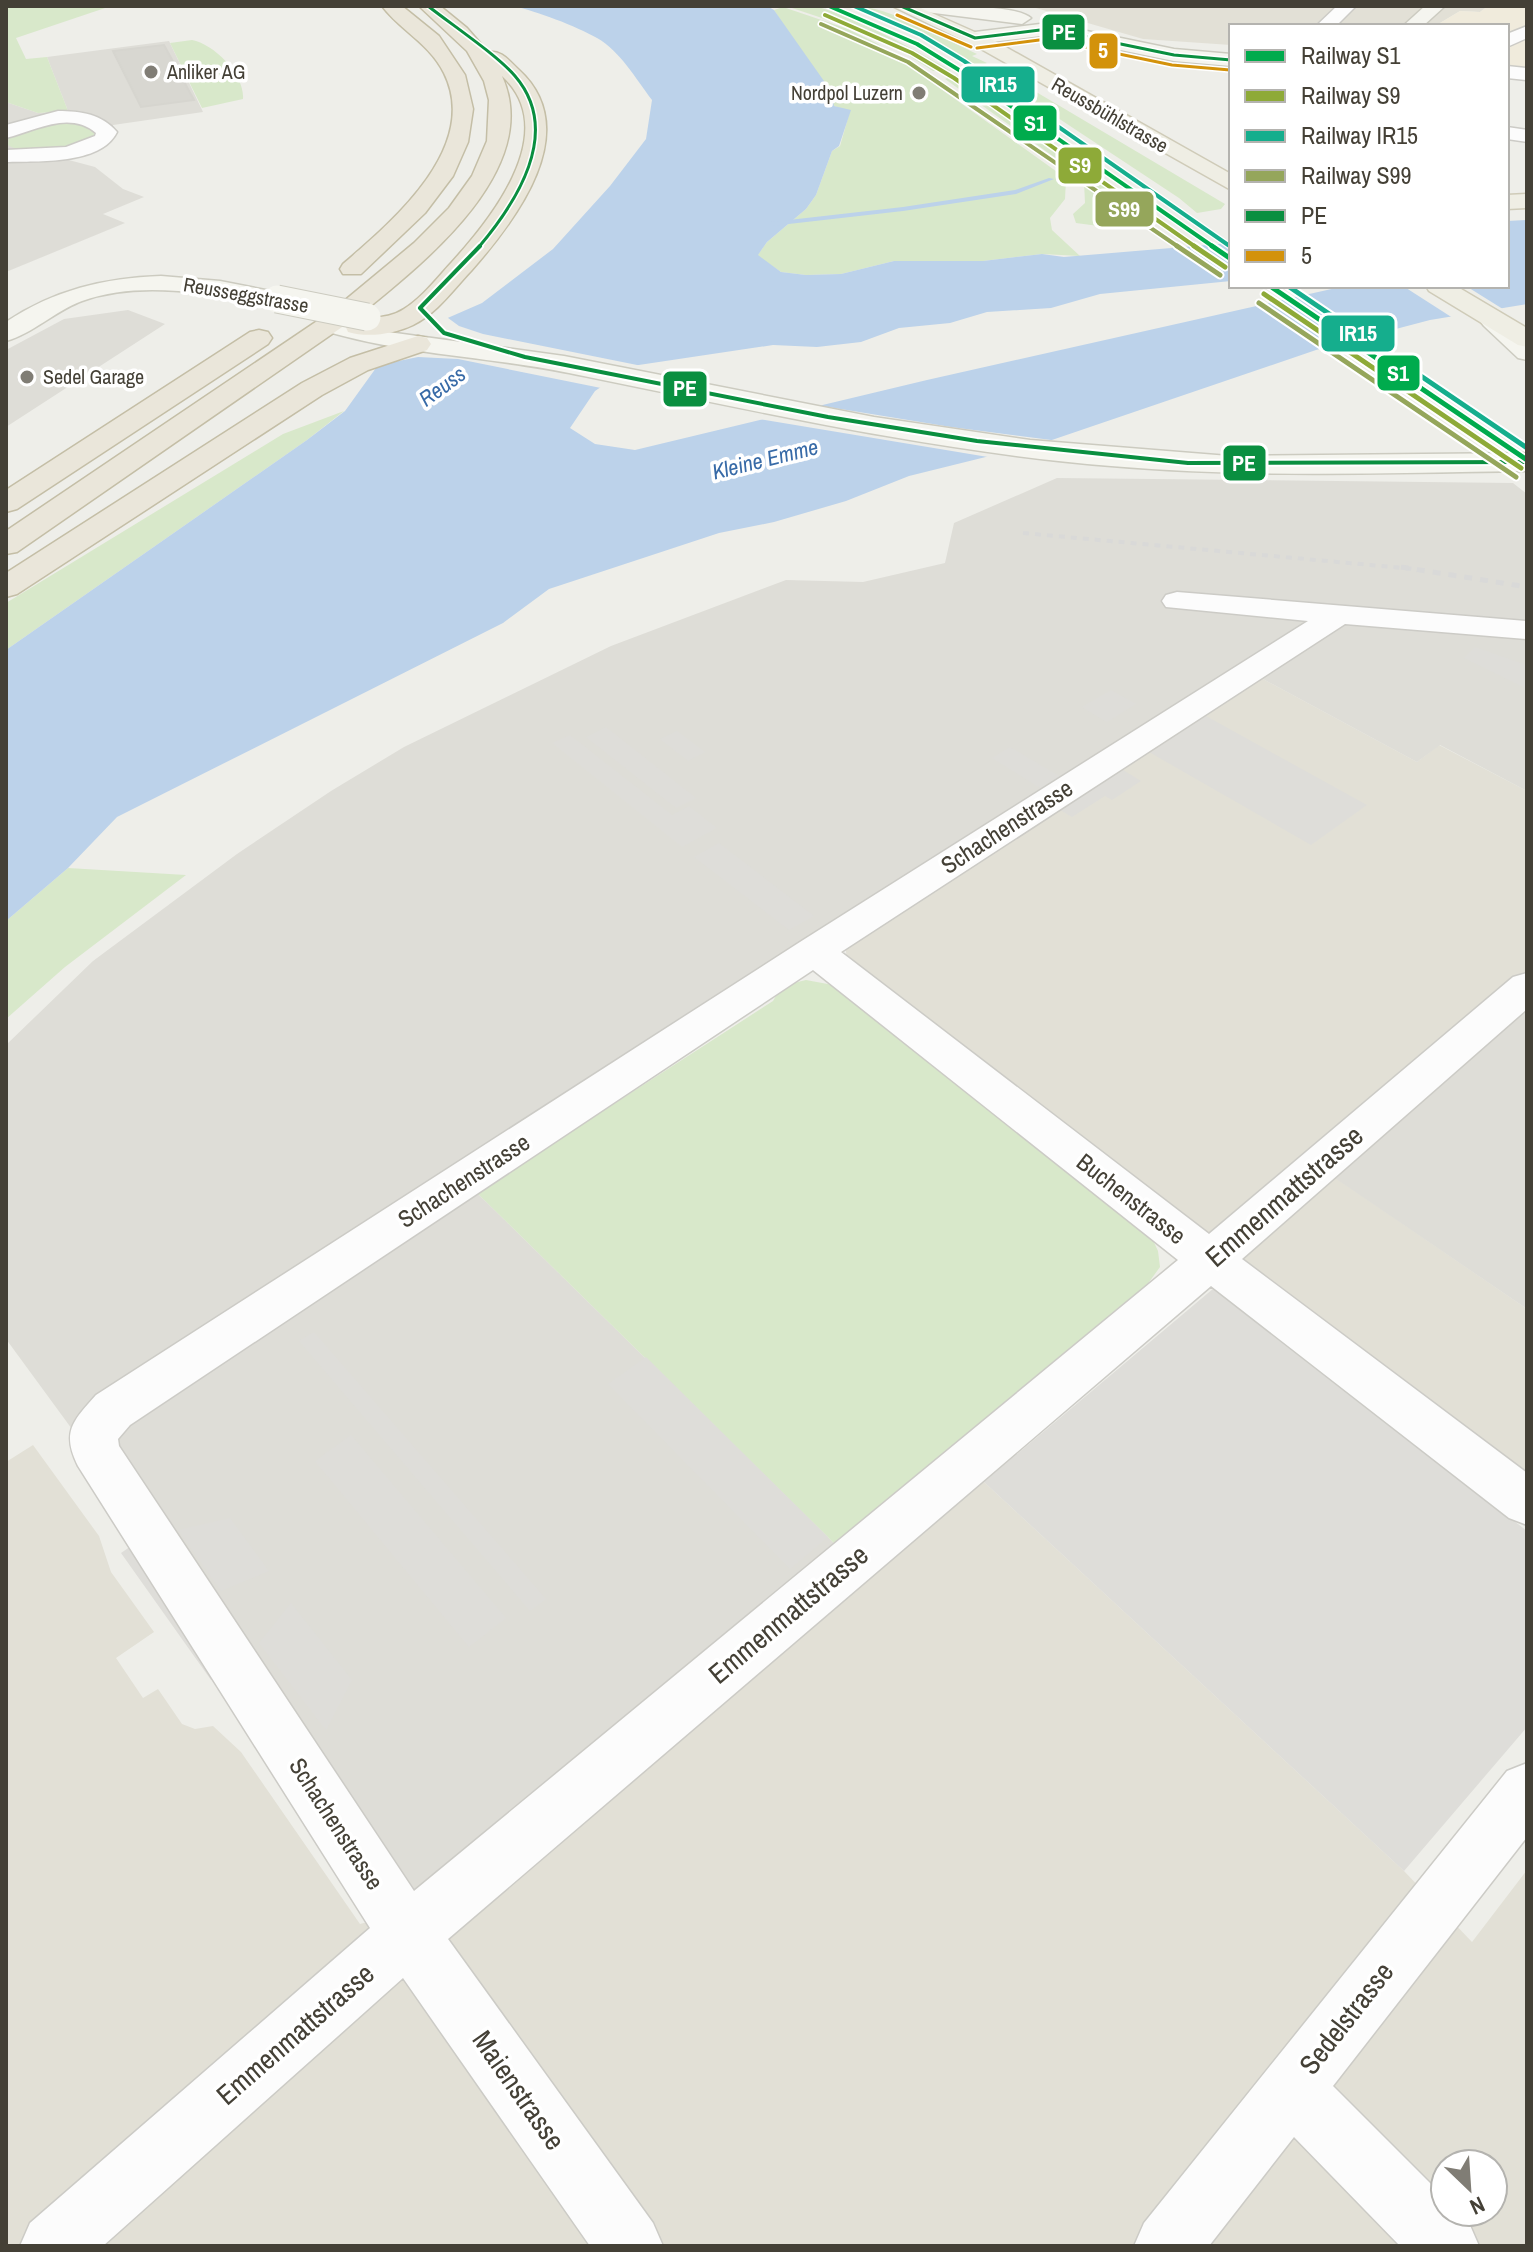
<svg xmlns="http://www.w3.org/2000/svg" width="1533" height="2252" font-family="'Archivo Narrow',sans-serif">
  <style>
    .residential { fill: #e2e0d6; fill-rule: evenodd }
    .commercial { fill: #f0ebdc }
    .industrial { fill: #deddd7 }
    .green { fill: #d8e8ca }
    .parking { fill: #deddd9 }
    .water { fill: #bcd2ea }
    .pier { fill: #eeeee9 }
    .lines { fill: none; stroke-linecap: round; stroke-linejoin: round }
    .stream { fill: #bcd2ea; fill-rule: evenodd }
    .building { fill: #d8d7d1; stroke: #d6d5cf; stroke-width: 2 }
    .street-casing { stroke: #cccbc6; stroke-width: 3 }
    .secondary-casing { stroke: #cccbc0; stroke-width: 3 }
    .primary-casing { stroke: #cfcbb8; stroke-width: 3 }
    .highway-casing { stroke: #c4bea6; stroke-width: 3 }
    .street { fill: #fcfcfc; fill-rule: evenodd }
    .secondary { fill: #f5f5ef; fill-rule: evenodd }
    .primary { fill: #efeee4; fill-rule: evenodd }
    .highway { fill: #eae6da; fill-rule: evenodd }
    .rail-far1 { stroke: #d9d9d8; stroke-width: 4; stroke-dasharray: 6 6; stroke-linecap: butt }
    .rail { stroke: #d9d9d8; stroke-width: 5; stroke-dasharray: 8 8; stroke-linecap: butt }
    .secondary-bridge-casing { stroke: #cccbc0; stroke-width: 29; stroke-linecap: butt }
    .secondary-bridge { stroke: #f5f5ef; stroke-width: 27 }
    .bus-1-far1-casing { stroke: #fff; stroke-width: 6 }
    .bus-1-casing { stroke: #fff; stroke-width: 8 }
    .bus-2-casing { stroke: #fff; stroke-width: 6 }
    .bus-1-far1 { stroke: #0a8f40; stroke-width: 3 }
    .bus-1 { stroke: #0a8f40; stroke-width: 4 }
    .bus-2 { stroke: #d3920b; stroke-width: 3 }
    .rail-1-far1-casing { stroke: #fff; stroke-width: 7 }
    .rail-1-casing { stroke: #fff; stroke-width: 9 }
    .rail-2-far1-casing { stroke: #fff; stroke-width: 7 }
    .rail-2-casing { stroke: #fff; stroke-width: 9 }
    .rail-3-far1-casing { stroke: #fff; stroke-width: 7 }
    .rail-3-casing { stroke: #fff; stroke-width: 9 }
    .rail-4-far1-casing { stroke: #fff; stroke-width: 7 }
    .rail-4-casing { stroke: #fff; stroke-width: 9 }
    .rail-1-far1 { stroke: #00ab4d; stroke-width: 4 }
    .rail-1 { stroke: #00ab4d; stroke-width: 5 }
    .rail-2-far1 { stroke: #8eaa38; stroke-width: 4 }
    .rail-2 { stroke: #8eaa38; stroke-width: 5 }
    .rail-3-far1 { stroke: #15ae8d; stroke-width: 4 }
    .rail-3 { stroke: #15ae8d; stroke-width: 5 }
    .rail-4-far1 { stroke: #95a65b; stroke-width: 4 }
    .rail-4 { stroke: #95a65b; stroke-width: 5 }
    .poi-dot { fill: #807d75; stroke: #fff; stroke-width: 3 }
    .labels { text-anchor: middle; stroke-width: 7; stroke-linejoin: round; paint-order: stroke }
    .far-poi-label { font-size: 20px; fill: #444036; stroke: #fff; text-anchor: start }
    .far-street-label { font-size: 20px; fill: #444036; stroke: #fff }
    .far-water-label { font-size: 22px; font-style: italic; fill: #376aa7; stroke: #fff }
    .street-label { font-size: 24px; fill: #444036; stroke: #fff }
    .near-street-label { font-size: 28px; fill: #444036; stroke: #fff }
    .line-badge { stroke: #fff; stroke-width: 3 }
    .badge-label { font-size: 22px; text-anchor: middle; font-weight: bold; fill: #fff }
  </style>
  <rect width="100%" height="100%" fill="#eeeee9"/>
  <path class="residential" d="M 1029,6 L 1488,6 L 1480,12 L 1460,11 L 1435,26 L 1231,26 L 1231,45 L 1143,39 Z
    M 1261,678 L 1417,762 L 1439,745 L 1527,791 L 1527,971 L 1305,1157 L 1527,1309 L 1527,1475 L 847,960 L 845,944 Z
    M 33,1445 L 99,1536 L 111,1572 L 154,1632 L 116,1658 L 143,1698 L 158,1689 L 182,1724 L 195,1729 L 213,1726 L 241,1752 L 360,1924 L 422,1907 L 868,1578 L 984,1482 L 1404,1871 L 1472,1942 L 1527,1870 L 1527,2246 L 6,2246 L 6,1462 ZM 1445,2164 L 1493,2164 L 1493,2212 L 1445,2212 Z"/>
  <path class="commercial" d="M 1488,6 L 1527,6 L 1527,71 L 1507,68 L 1507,26 L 1435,26 L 1460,11 L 1480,12 Z"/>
  <path class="industrial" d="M 169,41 L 203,112 L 113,125 L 110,140 L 97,151 L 65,159 L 95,167 L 123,189 L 144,197 L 103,214 L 125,223 L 6,272 L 6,102 L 38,113 L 68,111 L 47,57 Z
    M 128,310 L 165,324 L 6,427 L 6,350 L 64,319 Z
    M 1057,478 L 1513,483 L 1527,494 L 1527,791 L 1440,745 L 1417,762 L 1261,678 L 473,1189 L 840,1549 L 422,1907 L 6,1339 L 6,1045 L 93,961 L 237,854 L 331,791 L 404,747 L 611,646 L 786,580 L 863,582 L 945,563 L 954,523 Z
    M 1527,971 L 1527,1309 L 1304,1157 Z"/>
  <path class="green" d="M 6,6 L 111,6 L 16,38 L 26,59 L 47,57 L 68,111 L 38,113 L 6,102 Z
    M 786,6 C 794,6 804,5 812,6 C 845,11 920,52 951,71 L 933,71 L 892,45 L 861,31 Z
    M 852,6 C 891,6 942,38 977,54 L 972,56 L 987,63 L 980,67 L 919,35 Z
    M 783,7 L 848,29 L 878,44 L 1060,174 L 1066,180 L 1065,199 L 1050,218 L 1052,230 L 1080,256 L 1042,254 L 983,261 L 894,261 L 841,274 L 806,275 L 781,272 L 757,256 L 767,242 L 806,209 L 816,195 L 832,151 L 840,146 L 850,111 L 834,106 L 774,10 Z
    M 192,40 C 214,44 245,75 243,99 L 202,108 L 170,43 Z
    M 984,69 L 999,70 L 1225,204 L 1221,209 L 1197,213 L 1179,198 Z
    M 956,75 L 1143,208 L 1162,220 L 1106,227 L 1076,223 L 1073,214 L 1085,203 L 1084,182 L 1079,175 L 945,79 Z
    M 52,122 L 83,124 L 95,134 C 84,149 23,156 8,145 L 9,137 Z
    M 344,411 L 307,440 L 6,650 L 6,603 L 283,434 Z
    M 68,868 L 186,875 L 65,967 L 6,1019 L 6,921 Z
    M 806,980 L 833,985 L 1151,1236 L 1158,1251 L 1160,1267 L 1144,1289 L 840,1549 L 473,1189 L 521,1164 L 773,1001 C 780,987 792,983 806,980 Z"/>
  <path class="parking" d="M 1475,647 L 1527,665 L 1527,689 L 1464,658 Z
    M 1111,690 L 1136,704 L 1107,722 L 1082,707 Z
    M 1206,716 L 1367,805 L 1311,845 L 1149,752 Z
    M 606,727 L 696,798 L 676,808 L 586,737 Z
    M 677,731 L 705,752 L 688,761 L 660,739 Z
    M 570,735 L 672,815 L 689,806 L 717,828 L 682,847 L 552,743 Z
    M 1010,747 L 1064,779 L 1045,791 L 992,758 Z
    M 1120,768 L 1141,781 L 1112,800 L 1105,796 L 1072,817 L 1057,808 Z
    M 719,843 L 814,916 L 789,930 L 694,857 Z
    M 1214,1288 L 1527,1531 L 1527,1727 L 1404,1871 L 984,1482 Z
    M 314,1332 L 546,1599 L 530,1611 L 299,1341 Z
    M 646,1357 L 828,1537 L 790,1569 L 608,1384 Z
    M 351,1435 L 506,1618 L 469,1647 L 315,1461 Z
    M 230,1518 L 269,1571 L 221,1591 L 178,1530 Z
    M 134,1544 L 224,1670 L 211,1680 L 121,1553 Z
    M 291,1603 L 352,1680 L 326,1730 L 259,1643 Z"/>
  <path class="water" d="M 513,6 L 767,6 L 774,10 L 831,91 L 834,106 L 851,110 L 839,146 L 832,151 L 816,195 L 806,209 L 767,242 L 758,255 L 781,272 L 806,275 L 841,274 L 894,261 L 983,261 L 1042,254 L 1064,257 L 1231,243 L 1231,281 L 1100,294 L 1051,308 L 987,312 L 950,323 L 899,328 L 861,342 L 817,347 L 773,345 L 632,366 L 595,391 L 570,428 L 595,444 L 635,450 L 927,380 L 1345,286 L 1507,286 L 1507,221 L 1527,220 L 1527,304 L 1430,320 L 1316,350 L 1046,442 L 909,476 L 846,501 L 774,522 L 719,533 L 549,589 L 503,623 L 117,817 L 68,868 L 6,921 L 6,650 L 307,440 L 345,411 L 381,361 L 404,337 L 482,303 L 553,249 L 610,186 L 646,139 L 652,100 C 636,79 620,51 597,38 C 576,26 536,11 513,6 Z"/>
  <path class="pier" d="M 1403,286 L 1466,286 L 1506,311 L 1456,320 Z
    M 444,315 L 459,326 L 483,334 L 652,368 L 633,370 L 606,389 L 458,359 L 418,357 L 384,364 L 378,358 L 402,334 Z
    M 810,404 L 951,427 L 1059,441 L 1000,459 L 753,418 Z"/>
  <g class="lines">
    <path class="stream" d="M 1049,178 L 1054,179 L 1016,194 L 903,211 L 771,226 L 768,224 L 771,222 L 903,207 L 1015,190 Z"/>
  </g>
  <path class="building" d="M 164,45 L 194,100 L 141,107 L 113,51 Z"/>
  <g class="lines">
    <defs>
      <path id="street" d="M 1337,6 L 1356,6 L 1336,26 L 1316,26 Z
        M 1527,26 L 1527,38 L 1507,47 L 1507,34 Z
        M 1507,66 L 1527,68 L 1527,80 L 1507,78 Z
        M 58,111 C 81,111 102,114 117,132 C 101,165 38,161 6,162 L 6,150 L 66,147 L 95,136 L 96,133 C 69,110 35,131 6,138 L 6,125 Z
        M 1507,127 L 1527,130 L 1527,142 L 1507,139 Z
        M 1177,592 L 1527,621 L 1527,639 L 1345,624 L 841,952 L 1209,1234 L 1513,977 L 1527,973 L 1527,1009 L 1242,1259 L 1527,1473 L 1527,1525 L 1509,1518 L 1211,1286 L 448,1939 L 653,2223 L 663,2246 L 590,2246 L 403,1978 L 103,2246 L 20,2246 L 30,2223 L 370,1928 L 78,1466 C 61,1432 73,1421 96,1395 L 800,942 L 1308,621 L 1166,607 L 1162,601 L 1166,595 ZM 813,970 L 1178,1260 L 414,1891 L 119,1446 L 118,1439 L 130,1425 Z
        M 1527,1763 L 1527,1837 L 1333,2086 L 1445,2198 L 1445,2212 L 1459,2212 L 1469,2223 L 1479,2246 L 1400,2246 L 1294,2137 L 1209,2246 L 1134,2246 L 1144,2223 L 1507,1771 Z"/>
      <path id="secondary" d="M 917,6 C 939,6 1017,4 1031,18 L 1022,24 L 926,12 Z
        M 1425,6 L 1445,6 L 1423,26 L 1403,26 Z
        M 1048,23 L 1174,49 L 1231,54 L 1231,66 L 1174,61 L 1048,35 L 975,44 L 965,38 L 975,32 Z
        M 161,276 L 220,281 L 286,294 L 290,299 L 286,304 L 277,307 C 215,295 144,279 82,301 C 55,311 32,334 6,341 L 6,322 C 54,290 104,278 161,276 Z
        M 1493,313 L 1502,316 L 1527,338 L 1527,360 L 1518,358 L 1484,326 L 1480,321 L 1484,316 Z
        M 331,317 L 388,332 L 564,356 L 874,417 L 1030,440 L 1229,456 L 1527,453 L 1527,471 C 1388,473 1250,478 1111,466 C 928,451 748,409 569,373 C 486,356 403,355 322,330 L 318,325 L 322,320 Z"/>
      <path id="primary" d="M 892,6 L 916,6 L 995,41 L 1231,174 L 1231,190 L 981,49 Z
        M 1527,194 L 1527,208 L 1507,209 L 1507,195 Z
        M 1426,286 L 1456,286 L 1527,328 L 1527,347 L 1518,345 L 1429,291 Z"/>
      <path id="highway" d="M 382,6 L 402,6 L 439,36 L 465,75 L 473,109 L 468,142 L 453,176 L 425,213 L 361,274 L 343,274 L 340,269 L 343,264 C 392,222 481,147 444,73 C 429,43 401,31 382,6 Z
        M 419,6 L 440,6 L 467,28 L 488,52 C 502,50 509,61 518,69 C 586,130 515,221 471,271 C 453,290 437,313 413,325 C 394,334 368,338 348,332 L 345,325 L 17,552 L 6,554 L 6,531 L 332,311 L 414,243 L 449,208 L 472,176 L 487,141 L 489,100 L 484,81 L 467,51 ZM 502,76 C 562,131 492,218 452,262 C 437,278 423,297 404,309 C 387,320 371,316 352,321 C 416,269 545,172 502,76 Z
        M 259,330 L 268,332 L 272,338 L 268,344 L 17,509 L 6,512 L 6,490 L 250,332 Z
        M 418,336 L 427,338 L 431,344 L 427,350 L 368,370 L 322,395 L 17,594 L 6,597 L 6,573 L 302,383 L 350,358 Z"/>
    </defs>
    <use href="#street" class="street-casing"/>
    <use href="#secondary" class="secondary-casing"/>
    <use href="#primary" class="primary-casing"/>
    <use href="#highway" class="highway-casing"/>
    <use href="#street" class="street"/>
    <use href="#secondary" class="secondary"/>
    <use href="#primary" class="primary"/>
    <use href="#highway" class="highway"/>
    <path class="rail-far1" d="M 1023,533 L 1414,569"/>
    <path class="rail" d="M 1401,567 L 1527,587"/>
    <defs>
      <path id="secondary-bridge" d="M 277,299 L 367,317"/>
    </defs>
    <use href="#secondary-bridge" class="secondary-bridge-casing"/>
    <use href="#secondary-bridge" class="secondary-bridge"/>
    <defs>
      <path id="bus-1-far1" d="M 428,6 C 452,25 497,55 515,76 C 563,132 517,202 478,248
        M 901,6 L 975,38 L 1048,29 L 1174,55 L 1231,60"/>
      <path id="bus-1" d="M 420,308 L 444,333 L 525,357 L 828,417 L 977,441 L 1188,463 L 1527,462
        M 420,308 L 480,246"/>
      <path id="bus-2" d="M 897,15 L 971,47
        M 977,48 L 1047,39 L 1172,65 L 1230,70"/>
    </defs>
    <use href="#bus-1-far1" class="bus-1-far1-casing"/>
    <use href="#bus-1" class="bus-1-casing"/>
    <use href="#bus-2" class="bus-2-casing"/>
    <use href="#bus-1-far1" class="bus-1-far1"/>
    <use href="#bus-1" class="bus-1"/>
    <use href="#bus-2" class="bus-2"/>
    <defs>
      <path id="rail-1-far1" d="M 829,6 L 917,44 L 959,70 L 1215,248"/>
      <path id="rail-1" d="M 1212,246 L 1231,259
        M 1270,286 L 1527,460"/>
      <path id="rail-2-far1" d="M 825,15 L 912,53 L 954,78 L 1197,248"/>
      <path id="rail-2" d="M 1194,246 L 1225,267
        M 1264,294 L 1521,468"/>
      <path id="rail-3-far1" d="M 854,6 L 921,35 L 964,61 L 1231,247"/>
      <path id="rail-3" d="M 1288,286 L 1527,448"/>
      <path id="rail-4-far1" d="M 821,24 L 908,62 L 1180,248"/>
      <path id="rail-4" d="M 1177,246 L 1220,275
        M 1259,303 L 1516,477"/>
    </defs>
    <use href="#rail-1-far1" class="rail-1-far1-casing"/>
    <use href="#rail-1" class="rail-1-casing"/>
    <use href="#rail-2-far1" class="rail-2-far1-casing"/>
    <use href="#rail-2" class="rail-2-casing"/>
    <use href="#rail-3-far1" class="rail-3-far1-casing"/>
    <use href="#rail-3" class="rail-3-casing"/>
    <use href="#rail-4-far1" class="rail-4-far1-casing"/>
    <use href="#rail-4" class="rail-4-casing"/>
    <use href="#rail-1-far1" class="rail-1-far1"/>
    <use href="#rail-1" class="rail-1"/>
    <use href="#rail-2-far1" class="rail-2-far1"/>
    <use href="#rail-2" class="rail-2"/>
    <use href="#rail-3-far1" class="rail-3-far1"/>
    <use href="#rail-3" class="rail-3"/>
    <use href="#rail-4-far1" class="rail-4-far1"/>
    <use href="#rail-4" class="rail-4"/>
  </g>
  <g class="poi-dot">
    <circle cx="151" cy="72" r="8"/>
    <circle cx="919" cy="93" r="8"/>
    <circle cx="27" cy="377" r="8"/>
  </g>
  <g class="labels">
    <g class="far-poi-label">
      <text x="167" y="79">Anliker AG</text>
      <text x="903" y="100" text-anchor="end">Nordpol Luzern</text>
      <text x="43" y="384">Sedel Garage</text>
    </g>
    <g class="far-street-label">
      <text transform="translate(1110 115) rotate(30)" y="7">Reussbühlstrasse</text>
      <text transform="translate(246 295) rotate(10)" y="7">Reusseggstrasse</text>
    </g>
    <g class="far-water-label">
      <text transform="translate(442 386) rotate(-36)" y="8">Reuss</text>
      <text transform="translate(765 459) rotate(-14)" y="8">Kleine Emme</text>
    </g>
    <g class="street-label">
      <text transform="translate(1007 827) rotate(-33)" y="8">Schachenstrasse</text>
      <text transform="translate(464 1181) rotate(-33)" y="8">Schachenstrasse</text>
      <text transform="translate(1131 1199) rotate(38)" y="8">Buchenstrasse</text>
      <text transform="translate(336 1824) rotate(57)" y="8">Schachenstrasse</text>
    </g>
    <g class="near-street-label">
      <text transform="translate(1284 1196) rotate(-41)" y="10">Emmenmattstrasse</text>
      <text transform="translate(788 1614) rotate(-40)" y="10">Emmenmattstrasse</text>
      <text transform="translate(1346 2018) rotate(-52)" y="10">Sedelstrasse</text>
      <text transform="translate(295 2034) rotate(-41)" y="10">Emmenmattstrasse</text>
      <text transform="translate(519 2090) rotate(55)" y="10">Maienstrasse</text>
    </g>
  </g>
  <g class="line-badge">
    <rect x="1041" y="13" width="45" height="38" rx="8" fill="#0a8f40"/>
    <rect x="1088" y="32" width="31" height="38" rx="8" fill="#d3920b"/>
    <rect x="960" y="65" width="76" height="39" rx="8" fill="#15ae8d"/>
    <rect x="1012" y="104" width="46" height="38" rx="8" fill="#00ab4d"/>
    <rect x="1057" y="146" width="46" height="39" rx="8" fill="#8eaa38"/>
    <rect x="1094" y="190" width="61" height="38" rx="8" fill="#95a65b"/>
    <rect x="1320" y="314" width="76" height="39" rx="8" fill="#15ae8d"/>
    <rect x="1376" y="354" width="45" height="38" rx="8" fill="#00ab4d"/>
    <rect x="662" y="370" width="46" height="38" rx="8" fill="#0a8f40"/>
    <rect x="1222" y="444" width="45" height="38" rx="8" fill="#0a8f40"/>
  </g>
  <g class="badge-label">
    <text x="1064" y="40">PE</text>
    <text x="1103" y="58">5</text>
    <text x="998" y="92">IR15</text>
    <text x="1035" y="131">S1</text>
    <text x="1080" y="173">S9</text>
    <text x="1124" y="217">S99</text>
    <text x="1358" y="341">IR15</text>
    <text x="1398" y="381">S1</text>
    <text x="685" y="396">PE</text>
    <text x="1244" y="471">PE</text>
  </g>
  <rect width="1533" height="2252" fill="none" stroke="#444036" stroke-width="16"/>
  <rect x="1229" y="24" width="280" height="264" fill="#ffffff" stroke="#b4b3af" stroke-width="2"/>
  <rect x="1245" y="50" width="40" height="12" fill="#00ab4d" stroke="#b4b3af" stroke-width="2"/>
  <text x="1301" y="64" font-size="24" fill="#444036">Railway S1</text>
  <rect x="1245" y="90" width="40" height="12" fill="#8eaa38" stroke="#b4b3af" stroke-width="2"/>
  <text x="1301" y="104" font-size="24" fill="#444036">Railway S9</text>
  <rect x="1245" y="130" width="40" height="12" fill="#15ae8d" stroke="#b4b3af" stroke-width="2"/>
  <text x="1301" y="144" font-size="24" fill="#444036">Railway IR15</text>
  <rect x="1245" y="170" width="40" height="12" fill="#95a65b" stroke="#b4b3af" stroke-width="2"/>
  <text x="1301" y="184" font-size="24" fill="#444036">Railway S99</text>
  <rect x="1245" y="210" width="40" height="12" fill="#0a8f40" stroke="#b4b3af" stroke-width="2"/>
  <text x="1301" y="224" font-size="24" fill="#444036">PE</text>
  <rect x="1245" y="250" width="40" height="12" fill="#d3920b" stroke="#b4b3af" stroke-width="2"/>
  <text x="1301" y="264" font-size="24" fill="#444036">5</text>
  <g transform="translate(1469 2188) rotate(155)"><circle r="38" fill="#ffffff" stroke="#b4b3af" stroke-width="2"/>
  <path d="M0-6L14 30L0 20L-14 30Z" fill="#807d75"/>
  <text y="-12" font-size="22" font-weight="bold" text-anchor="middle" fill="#444036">N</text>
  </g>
</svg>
